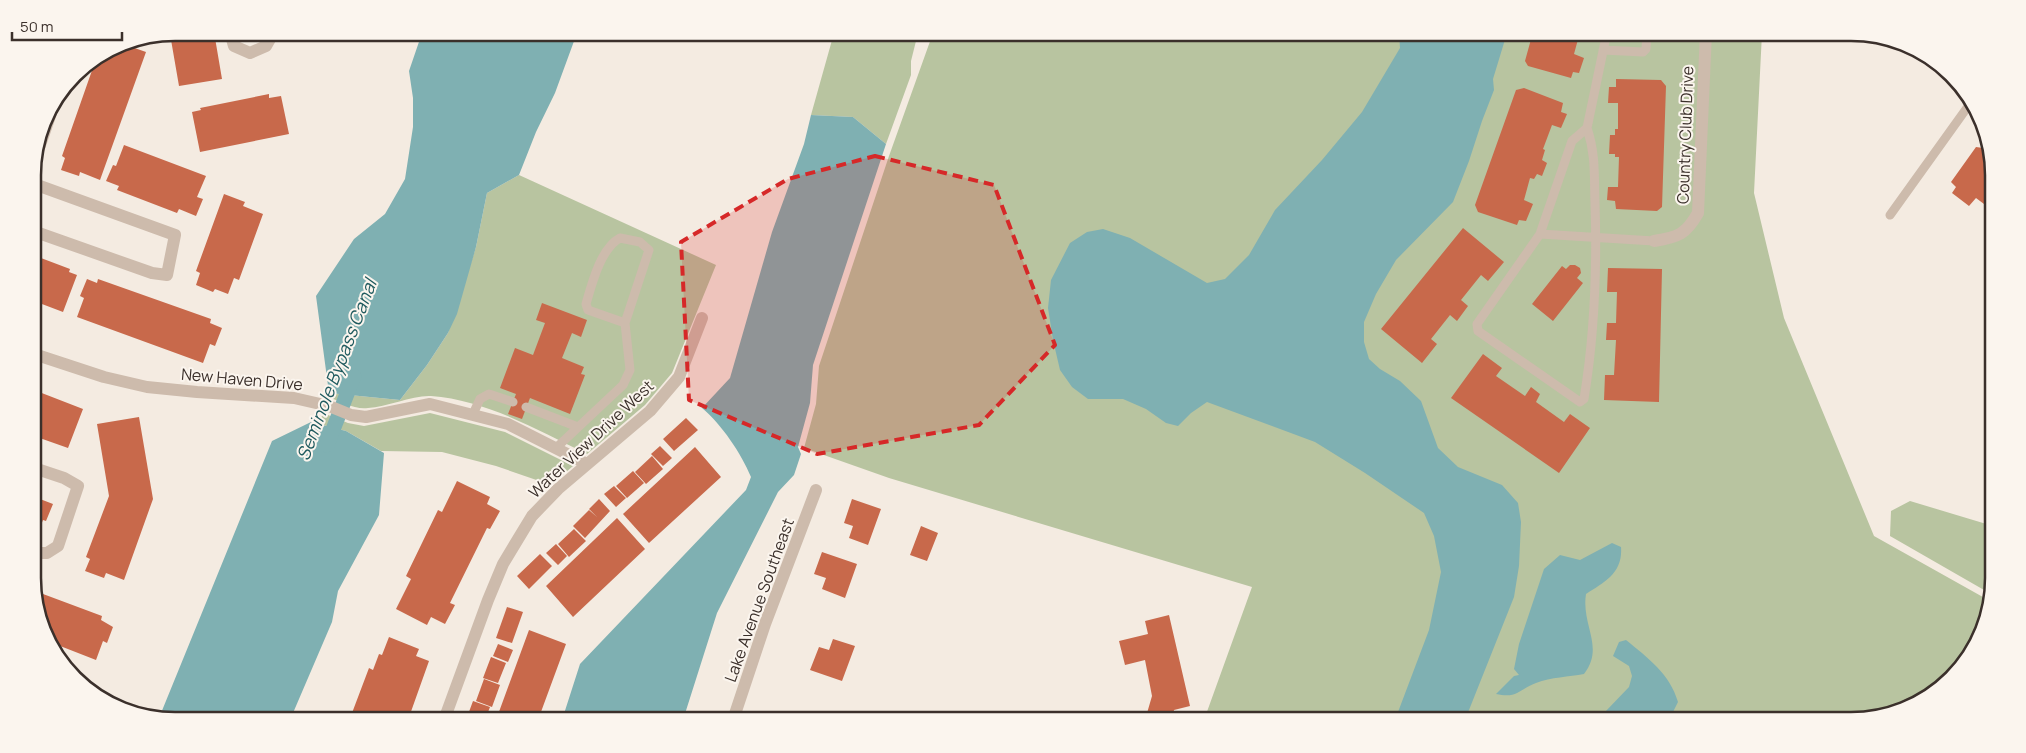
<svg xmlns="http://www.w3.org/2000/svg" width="2026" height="753" font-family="Manrope,sans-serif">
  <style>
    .green { fill: #b8c4a0 }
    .water { fill: #7fb0b2 }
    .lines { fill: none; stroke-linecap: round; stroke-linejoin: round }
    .canal { stroke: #7fb0b2; stroke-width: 15 }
    .building { fill: #c8694b }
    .lane { stroke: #cdbbac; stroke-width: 9 }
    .street { stroke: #cdbbac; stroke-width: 12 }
    .marked { fill: #d62828; fill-opacity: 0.2; stroke: #d62828; stroke-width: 4; stroke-dasharray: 10 6; stroke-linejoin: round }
    .labels { text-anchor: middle; stroke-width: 4; stroke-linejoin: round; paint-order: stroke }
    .street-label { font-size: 16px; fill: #3b302b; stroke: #fbf5ee }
    .water-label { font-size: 18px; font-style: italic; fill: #1f5a5e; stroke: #fbf5ee }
    .rim { fill: none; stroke: #3b302b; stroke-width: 2.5 }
  </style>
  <rect width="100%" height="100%" fill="#f4ebe1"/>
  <path class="green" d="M 834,33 L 918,33 L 911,61 L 911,75 L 886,144 L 853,117 L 811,115 Z
    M 933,33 L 1762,33 L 1754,193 L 1784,318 L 1874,536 L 1990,601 L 1986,623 L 1937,691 L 1860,720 L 1204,720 L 1252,587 L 889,478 L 804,448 L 816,404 L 819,366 L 889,156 Z
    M 519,175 L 716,265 L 672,373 L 645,405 L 587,454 C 538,430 486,400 431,396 C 413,395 387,407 368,408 C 355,410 340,401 328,397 L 329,393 L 400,400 L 427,365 L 448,333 L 476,247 L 487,193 Z
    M 323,413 L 348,423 L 364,426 L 430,413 L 505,432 L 573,466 L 551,485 L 496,466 L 442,452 L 381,451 L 346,431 L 319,424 Z
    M 1910,501 L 1993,526 L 1993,578 L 1991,594 L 1890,536 L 1891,511 Z"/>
  <path class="water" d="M 422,33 L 577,33 L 555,93 L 536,132 L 519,175 L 487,193 L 476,247 L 457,314 L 448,333 L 427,365 L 400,400 L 329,393 L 316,296 L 354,239 L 385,214 L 405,179 L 413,127 L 413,98 L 409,71 Z
    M 1399,33 L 1507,33 L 1493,79 L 1494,90 L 1482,121 L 1469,161 L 1453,202 L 1396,260 L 1376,294 L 1364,322 L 1364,342 L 1369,359 L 1380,369 L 1400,381 L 1421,401 L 1438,448 L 1458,467 L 1502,485 L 1518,503 L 1521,522 L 1519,566 L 1514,597 L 1465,720 L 1395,720 L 1429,630 L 1441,572 L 1434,536 L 1424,513 L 1365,473 L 1315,442 L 1207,402 L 1191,413 L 1178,426 L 1166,423 L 1146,409 L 1123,399 L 1088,399 L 1072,387 L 1060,370 L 1053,340 L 1048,308 L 1051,280 L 1070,243 L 1087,232 L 1103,229 L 1130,238 L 1207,283 L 1225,279 L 1249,255 L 1275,210 L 1322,160 L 1362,112 L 1400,48 Z
    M 811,115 L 853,117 L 886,144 L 813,365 L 810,403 L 798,447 L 801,454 L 794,475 L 778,492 L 717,613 L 683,720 L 562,720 L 580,664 L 746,490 L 751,477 C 741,453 722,425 702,408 L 730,378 L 772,232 L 804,144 Z
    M 311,422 L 346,431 L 384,453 L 379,515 L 338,591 L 332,622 L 290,720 L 175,720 L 159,718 L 272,441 Z
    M 1612,543 L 1621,547 C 1623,573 1605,582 1586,594 C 1581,625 1605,647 1584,674 C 1569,677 1551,677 1536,683 C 1519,689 1518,699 1496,694 L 1514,676 L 1519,675 L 1514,669 L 1519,644 L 1544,569 L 1560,555 L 1580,560 Z
    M 1626,640 C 1648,658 1670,674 1678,702 L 1669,720 L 1603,720 L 1605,712 L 1629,687 L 1632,676 L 1629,666 L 1613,656 L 1619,642 Z"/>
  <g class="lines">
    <path class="canal" d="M 327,445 L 354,376"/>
  </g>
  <path class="building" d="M 175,32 L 214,32 L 222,79 L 179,86 L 170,34 Z
    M 1533,32 L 1580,32 L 1574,54 L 1584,58 L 1579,73 L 1573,72 L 1571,78 L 1528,66 L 1525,61 Z
    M 127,42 L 126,45 L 146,52 L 100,180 L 80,172 L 79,176 L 61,170 L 65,158 L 62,156 L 96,59 L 121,43 Z
    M 1616,79 L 1661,80 L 1666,86 L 1662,207 L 1657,211 L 1616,209 L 1615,201 L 1607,200 L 1608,187 L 1618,187 L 1619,157 L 1615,157 L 1615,154 L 1609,154 L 1610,135 L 1615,135 L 1615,129 L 1618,129 L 1618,103 L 1608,103 L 1609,87 L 1616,87 Z
    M 1524,88 L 1563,103 L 1561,112 L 1567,114 L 1561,128 L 1552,125 L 1543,149 L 1545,150 L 1542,160 L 1547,163 L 1542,176 L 1537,174 L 1534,179 L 1530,178 L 1524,200 L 1533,204 L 1526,221 L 1519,220 L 1517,225 L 1478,212 L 1475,205 L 1516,90 Z
    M 269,94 L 269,98 L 281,96 L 289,134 L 200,152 L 192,112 L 201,110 L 200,108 Z
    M 124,145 L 206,176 L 197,197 L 203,199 L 196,216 L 179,209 L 177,213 L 117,190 L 119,186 L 106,181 L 113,165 L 116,166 Z
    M 1976,147 L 1983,148 L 1992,156 L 1992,215 L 1990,213 L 1992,210 L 1976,198 L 1969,206 L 1952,193 L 1956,187 L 1951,182 Z
    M 224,194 L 245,202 L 243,206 L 263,214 L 239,280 L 234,278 L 228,294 L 215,289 L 213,292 L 196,285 L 200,273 L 196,271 Z
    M 1463,228 L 1504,262 L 1488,281 L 1481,275 L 1461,300 L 1468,306 L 1457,321 L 1450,315 L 1431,339 L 1437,344 L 1422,363 L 1381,329 Z
    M 33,255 L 70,269 L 69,272 L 77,275 L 63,312 L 34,301 Z
    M 1570,265 L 1575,265 L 1580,268 L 1581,273 L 1577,278 L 1583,283 L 1553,321 L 1532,304 L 1562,266 L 1566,269 Z
    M 1608,268 L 1662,269 L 1659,402 L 1604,400 L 1605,375 L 1614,375 L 1616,340 L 1606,340 L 1607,323 L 1616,323 L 1617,292 L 1607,292 Z
    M 87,279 L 97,283 L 98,279 L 211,319 L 210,323 L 222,328 L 215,346 L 210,344 L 203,363 L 77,317 L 84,298 L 80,296 Z
    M 542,303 L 587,320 L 581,337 L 572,333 L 562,358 L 584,367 L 581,374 L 585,375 L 570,414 L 530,398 L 522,419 L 508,414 L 516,394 L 500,388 L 515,348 L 533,355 L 545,323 L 536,320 Z
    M 1483,354 L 1502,368 L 1496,376 L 1525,396 L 1531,387 L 1540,394 L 1536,402 L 1564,422 L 1570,414 L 1590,428 L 1559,473 L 1451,398 Z
    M 34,390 L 83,409 L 68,448 L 34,436 Z
    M 139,417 L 153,499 L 124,580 L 106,573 L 104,578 L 85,571 L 90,559 L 86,557 L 109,496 L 97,424 Z
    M 686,418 L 698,430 L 674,451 L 663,439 Z
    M 660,446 L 672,458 L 663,466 L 651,454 Z
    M 695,447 L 721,477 L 649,543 L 623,514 Z
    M 652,456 L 663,469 L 646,484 L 635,472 Z
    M 633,471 L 644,483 L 627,498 L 616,486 Z
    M 457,481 L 490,497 L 487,504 L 500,511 L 490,529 L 487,528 L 450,603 L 455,605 L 445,624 L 431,617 L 427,625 L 396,609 L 411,579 L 406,576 L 438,510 L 442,512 Z
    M 614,486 L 626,498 L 616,507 L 604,494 Z
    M 35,492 L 42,495 L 40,499 L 53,504 L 46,521 L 43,520 L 37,535 L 35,534 Z
    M 599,499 L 610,511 L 585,538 L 573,526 L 589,510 L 597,517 L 589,509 Z
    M 852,499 L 881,509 L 868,545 L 849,538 L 853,526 L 844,523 Z
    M 617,518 L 645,549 L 573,617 L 546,586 Z
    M 921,526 L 938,533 L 927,561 L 910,555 Z
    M 574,529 L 586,541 L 569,557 L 558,544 Z
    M 556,544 L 567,556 L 558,565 L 546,553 Z
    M 822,552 L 857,564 L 845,598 L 822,589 L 826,578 L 814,574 Z
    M 540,554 L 552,566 L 529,589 L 517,576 Z
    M 35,591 L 102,616 L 101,620 L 113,627 L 107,643 L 103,641 L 96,660 L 55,644 L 35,605 Z
    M 507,607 L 523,612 L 512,643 L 496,638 Z
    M 1169,615 L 1190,706 L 1174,710 L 1172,720 L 1145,720 L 1152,696 L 1145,660 L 1125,665 L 1119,641 L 1148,634 L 1145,621 Z
    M 529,630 L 566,644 L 538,720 L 496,720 Z
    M 389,637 L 419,649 L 416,656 L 429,661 L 408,720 L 354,720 L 356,714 L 352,713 L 369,668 L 373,670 L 379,654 L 382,655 Z
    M 833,639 L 855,646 L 842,681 L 810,670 L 819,647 L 829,650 Z
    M 498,644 L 513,650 L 508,662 L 493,656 Z
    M 491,657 L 506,663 L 498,683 L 483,678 Z
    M 484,679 L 500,685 L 492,707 L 476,701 Z
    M 473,701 L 490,707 L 485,720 L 466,720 Z"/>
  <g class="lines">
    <path class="lane" d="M 1603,50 L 1643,52 L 1646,49 L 1647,32
      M 1587,128 C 1596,155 1594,176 1595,203 C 1597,265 1594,338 1584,399 L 1580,402 L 1478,331 L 1477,324 L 1540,234 L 1654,241
      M 33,170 L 57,100
      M 1890,215 L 1969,105
      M 1540,234 L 1572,141 L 1587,128 L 1607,32
      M 526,407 L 578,427
      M 473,414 L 480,399 L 489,394 L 513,402
      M 556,448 L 623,385 L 630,370 L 625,323 L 649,250 L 640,242 L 620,238 C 601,248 592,283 586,304 L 588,310 L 625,323"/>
    <path class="street" d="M 230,32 L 234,46 L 250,53 L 266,46 L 274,32
      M 33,188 L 37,185 L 175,235 L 167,275 L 152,273 L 33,231
      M 1654,241 C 1679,237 1686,234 1698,213 L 1706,32
      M 34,354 L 104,377 L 147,387 L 197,392 L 294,398 L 329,406 L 351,415 L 366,417 L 430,404 L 508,424 L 587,464
      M 34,468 L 64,478 L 78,486 L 58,546 L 47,553 L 35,553
      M 444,720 L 488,600 L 503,564 L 532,516 L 558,489 L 650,411 L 679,377 L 702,318
      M 733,720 L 765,624 L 816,490"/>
  </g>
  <path class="marked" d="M 875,156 L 994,185 L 1055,345 L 979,425 L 817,454 L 689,400 L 681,242 L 788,179 Z"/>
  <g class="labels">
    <g class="street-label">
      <text transform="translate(1685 135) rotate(-88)" y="6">Country Club Drive</text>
      <text transform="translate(242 379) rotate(5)" y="6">New Haven Drive</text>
      <text transform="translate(591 439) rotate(-43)" y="6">Water View Drive West</text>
      <text transform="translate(759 600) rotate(-70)" y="6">Lake Avenue Southeast</text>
    </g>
    <g class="water-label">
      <text transform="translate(337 370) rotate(-69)" y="6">Seminole Bypass Canal</text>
    </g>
  </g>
  <path d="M0 0H2026V753H0ZM175 41H1851A134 134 0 0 1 1985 175V578A134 134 0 0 1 1851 712H175A134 134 0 0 1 41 578V175A134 134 0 0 1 175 41Z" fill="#fbf5ee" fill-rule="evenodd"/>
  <path class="rim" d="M175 41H1851A134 134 0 0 1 1985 175V578A134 134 0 0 1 1851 712H175A134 134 0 0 1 41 578V175A134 134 0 0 1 175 41Z"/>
  <path d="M12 32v8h110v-8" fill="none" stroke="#3b302b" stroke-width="2.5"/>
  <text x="20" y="32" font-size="15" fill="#3b302b" stroke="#fbf5ee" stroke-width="4" paint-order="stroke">50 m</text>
</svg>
